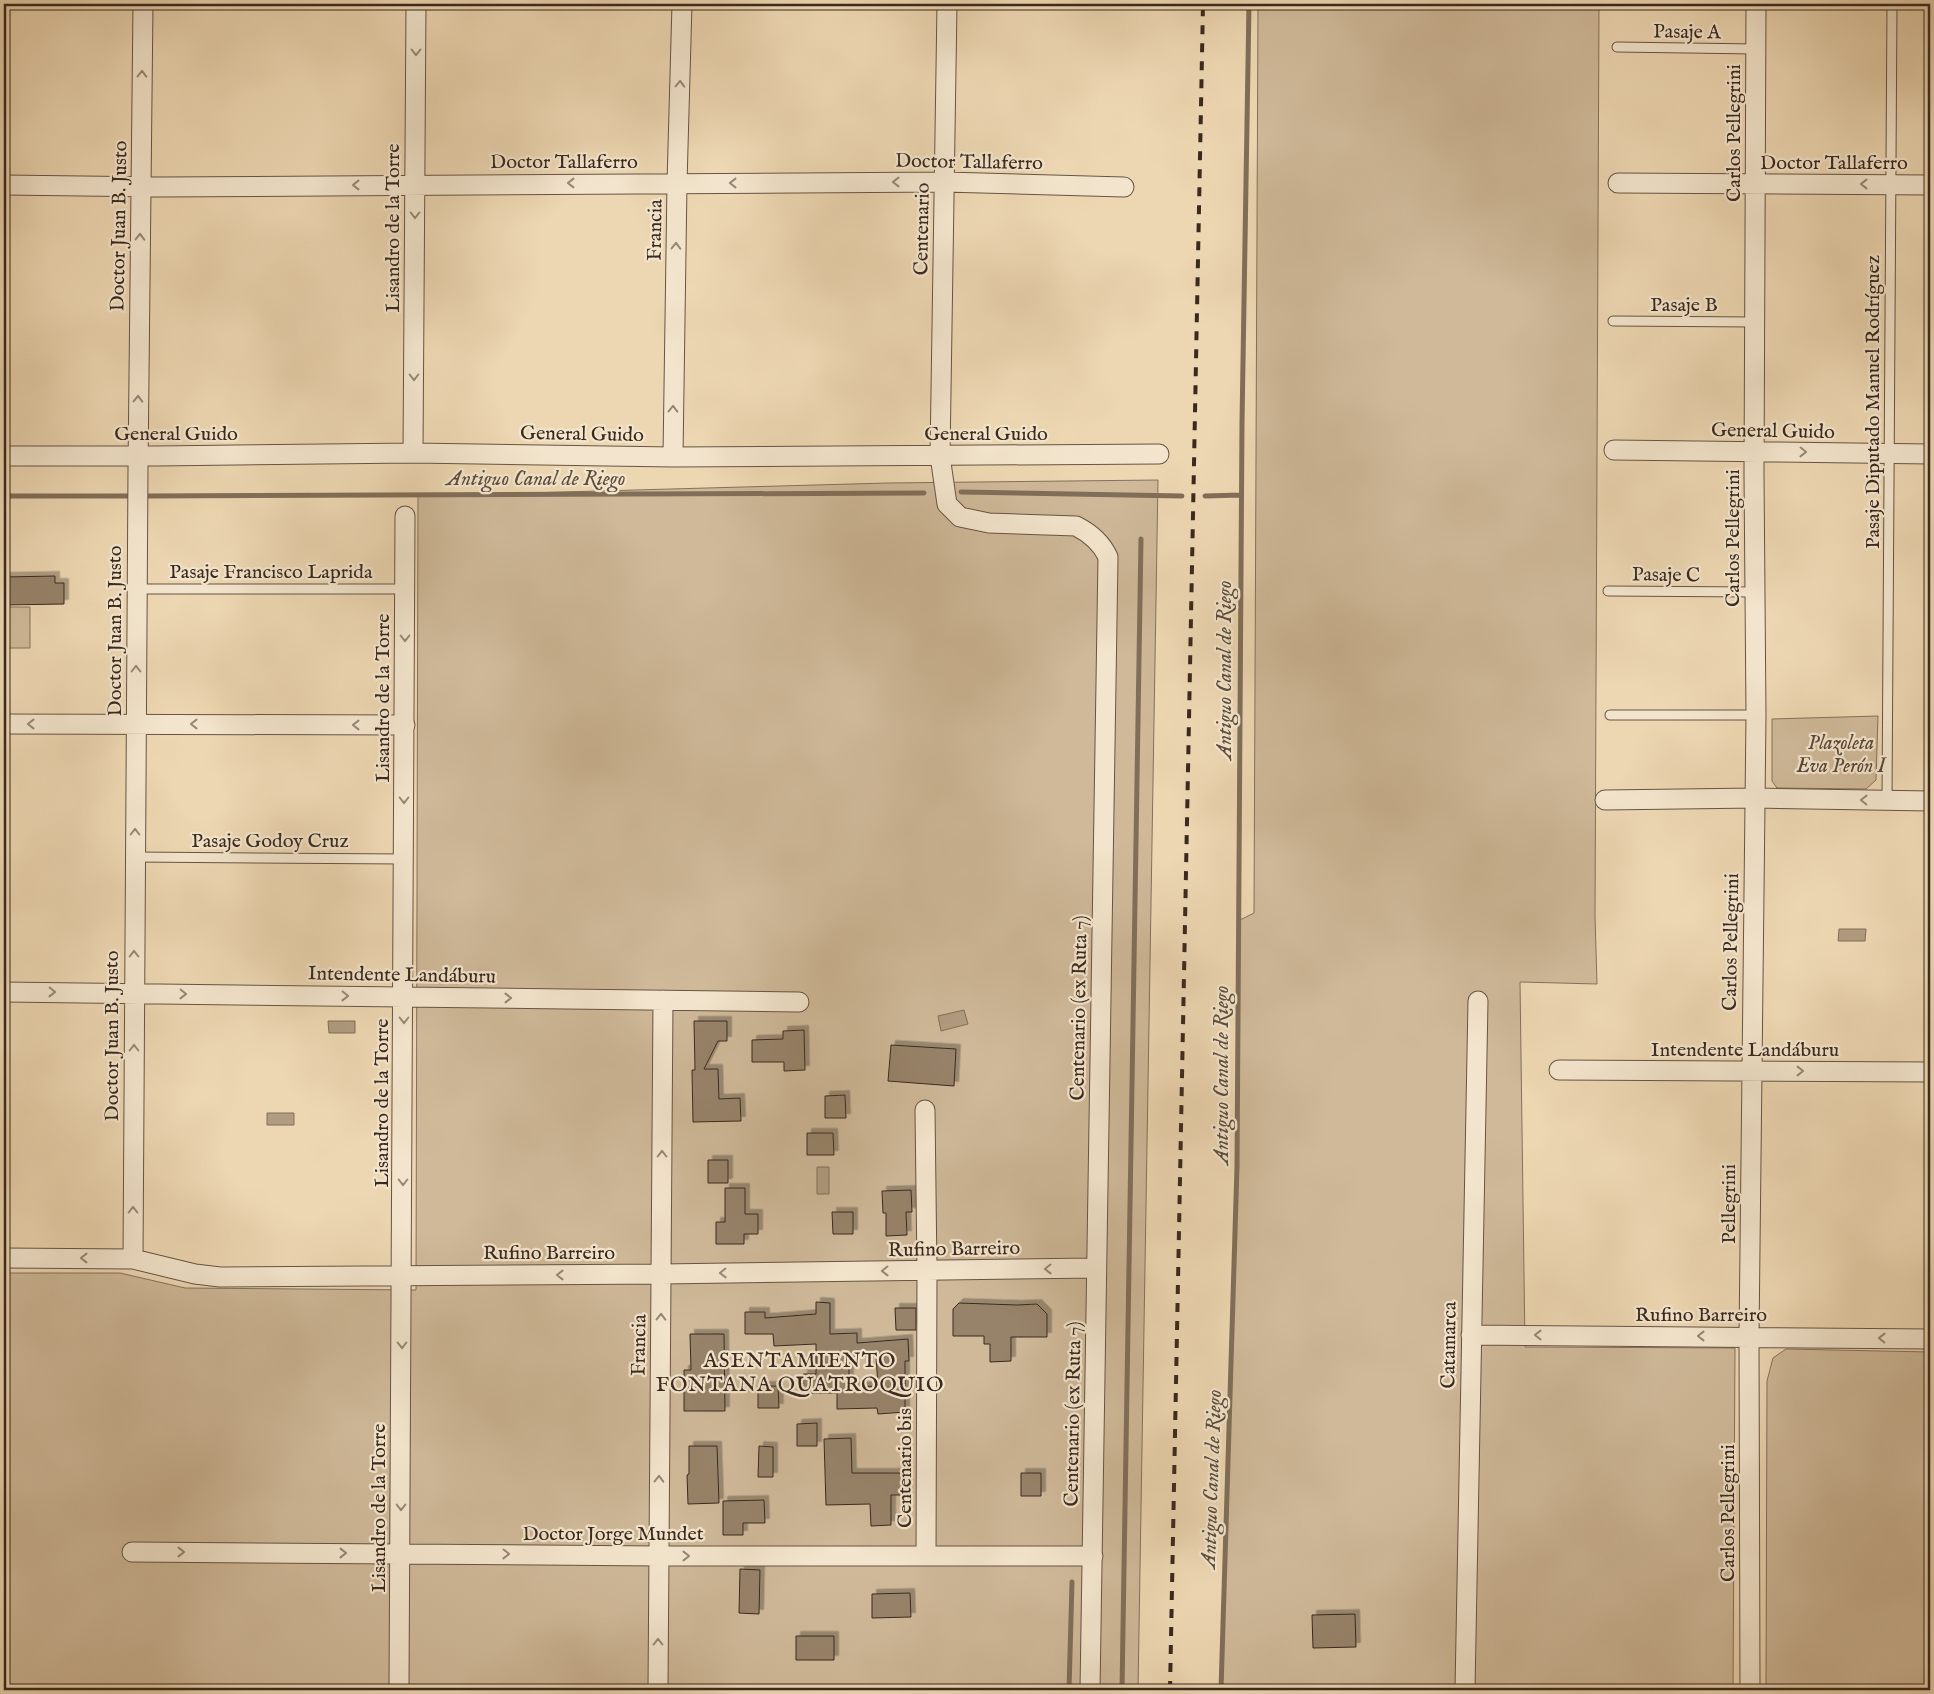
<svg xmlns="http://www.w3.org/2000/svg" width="1934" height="1694" font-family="'IM FELL English',serif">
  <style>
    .green { fill: #cfb999; stroke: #84715c }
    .water { fill: #b09c80; stroke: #816e59 }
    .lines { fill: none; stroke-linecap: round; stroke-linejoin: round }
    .stream { stroke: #816e59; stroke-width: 5 }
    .building { fill: #97836b; stroke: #3a291f; fill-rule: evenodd; filter: url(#shadow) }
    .service-casing { stroke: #675444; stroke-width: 11 }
    .minor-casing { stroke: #675444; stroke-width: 21 }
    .service { stroke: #f3e5cd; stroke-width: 9 }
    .minor { stroke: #f3e5cd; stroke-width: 19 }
    .rail { stroke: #3a291f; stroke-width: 4; stroke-dasharray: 9 9; stroke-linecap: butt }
    .oneway { stroke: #968776 }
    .labels { text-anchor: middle; stroke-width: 4.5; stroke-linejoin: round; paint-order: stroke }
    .street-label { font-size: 20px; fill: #3a291f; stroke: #f3e5cd }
    .park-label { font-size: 20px; font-style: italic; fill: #584637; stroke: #f3e5cd }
    .water-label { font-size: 21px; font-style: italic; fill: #5d4c3c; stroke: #f3e5cd }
    .neighbourhood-label { font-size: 21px; letter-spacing: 1px; fill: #3a291f; stroke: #f3e5cd }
  </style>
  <defs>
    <filter id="shadow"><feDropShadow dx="4.5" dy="-4.5" stdDeviation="0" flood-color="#0004"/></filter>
  </defs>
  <rect width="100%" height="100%" fill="#edd7b2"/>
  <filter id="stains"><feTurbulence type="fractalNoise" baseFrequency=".004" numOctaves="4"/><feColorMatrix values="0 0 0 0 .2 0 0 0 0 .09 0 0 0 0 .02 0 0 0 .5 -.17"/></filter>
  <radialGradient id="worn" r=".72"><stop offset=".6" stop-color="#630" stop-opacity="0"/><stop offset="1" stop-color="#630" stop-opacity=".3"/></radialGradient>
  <path class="green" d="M 1258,4 L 1599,4 L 1595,916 L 1597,984 L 1520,982 L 1525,1347 L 1735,1348 L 1733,1690 L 1222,1690 L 1237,1167 L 1238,921 L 1254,913 Z
    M 1158,480 L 1138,1690 L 4,1690 L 4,1273 L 120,1273 L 185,1288 L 416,1290 L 418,496 L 888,483 Z
    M 4,607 L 30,607 L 30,648 L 4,648 Z
    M 1878,716 L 1876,780 L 1866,789 L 1777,788 L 1772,781 L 1772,719 Z
    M 1786,1349 L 1930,1352 L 1930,1690 L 1766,1690 L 1767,1381 L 1773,1358 Z"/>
  <path class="water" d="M 1839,929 L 1866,929 L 1865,941 L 1838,941 Z
    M 964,1010 L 968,1024 L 941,1031 L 938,1016 Z
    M 328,1021 L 355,1021 L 355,1033 L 329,1033 Z
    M 267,1113 L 294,1113 L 294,1125 L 267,1125 Z
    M 817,1167 L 829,1167 L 829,1194 L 817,1194 Z"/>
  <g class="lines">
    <path class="stream" d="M 961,492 L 1182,496
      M 4,496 L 128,496
      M 147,496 L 924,493
      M 1205,496 L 1241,495
      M 1069,1690 L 1072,1582
      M 1122,1690 L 1141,539
      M 1221,1690 L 1237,1167 L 1242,422 L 1249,4"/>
  </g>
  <path class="building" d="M 55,576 L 55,583 L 64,583 L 64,604 L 4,605 L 4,577 Z
    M 694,1021 L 727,1021 L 727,1041 L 718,1041 L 704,1069 L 718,1069 L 719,1099 L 740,1098 L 741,1121 L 693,1122 L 692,1070 L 695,1070 Z
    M 804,1030 L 805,1070 L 784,1071 L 784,1062 L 752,1062 L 752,1040 L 783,1039 L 783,1031 Z
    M 891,1045 L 956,1049 L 954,1086 L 888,1081 Z
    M 845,1095 L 846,1118 L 825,1118 L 825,1096 Z
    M 807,1133 L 833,1133 L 834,1155 L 807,1155 Z
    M 708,1160 L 728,1160 L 728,1183 L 708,1183 Z
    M 725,1188 L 745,1188 L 745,1214 L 758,1214 L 758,1234 L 744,1234 L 744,1244 L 716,1244 L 716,1222 L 725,1222 Z
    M 911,1190 L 912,1212 L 906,1212 L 907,1235 L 886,1236 L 886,1213 L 883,1213 L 882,1191 Z
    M 832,1212 L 853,1212 L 853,1234 L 833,1234 Z
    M 816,1302 L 830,1303 L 830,1334 L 857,1333 L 857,1343 L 908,1339 L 909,1361 L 905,1361 L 905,1412 L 878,1414 L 877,1408 L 837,1409 L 837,1393 L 803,1393 L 803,1374 L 816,1374 L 816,1344 L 774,1346 L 773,1334 L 745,1334 L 745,1312 L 765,1312 L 765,1318 L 816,1314 ZM 876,1356 L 878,1386 L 849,1387 L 849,1357 Z
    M 959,1303 L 1017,1305 L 1037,1304 L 1047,1314 L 1047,1337 L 1011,1337 L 1011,1361 L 990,1362 L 990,1344 L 984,1344 L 984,1336 L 953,1336 L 953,1309 Z
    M 895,1308 L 916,1308 L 916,1330 L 896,1330 Z
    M 690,1334 L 724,1334 L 725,1411 L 684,1411 L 684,1370 L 691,1370 Z
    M 758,1386 L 778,1386 L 779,1408 L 758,1408 Z
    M 817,1423 L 817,1446 L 797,1446 L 797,1424 Z
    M 851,1438 L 852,1473 L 906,1473 L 906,1495 L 891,1495 L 891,1525 L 871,1526 L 870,1504 L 826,1505 L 824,1439 Z
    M 689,1446 L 717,1446 L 719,1503 L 688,1504 L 687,1475 L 689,1474 Z
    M 759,1446 L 773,1447 L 773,1477 L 758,1477 Z
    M 1021,1473 L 1041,1473 L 1041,1496 L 1021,1496 Z
    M 764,1500 L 765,1523 L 743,1523 L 743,1535 L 723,1535 L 723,1501 Z
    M 740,1569 L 760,1570 L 759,1614 L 739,1613 Z
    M 910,1593 L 911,1617 L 872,1618 L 872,1594 Z
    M 1355,1614 L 1356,1647 L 1313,1648 L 1312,1615 Z
    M 796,1636 L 834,1636 L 834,1660 L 796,1660 Z"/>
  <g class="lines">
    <defs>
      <path id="service" d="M 1617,47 L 1756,49
        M 1613,321 L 1755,322
        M 137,589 L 405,589
        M 1608,591 L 1754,592
        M 1610,715 L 1756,715
        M 1887,800 L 1892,4
        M 135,857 L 404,859"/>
      <path id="minor" d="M 947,4 L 940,456 L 947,504 L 960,517 L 989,523 L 1076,526 C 1090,533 1101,542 1108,557 L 1090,1690
        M 1618,183 L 1930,185
        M 4,185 L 160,187 L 945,182 L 1124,187
        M 1614,450 L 1930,454
        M 413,453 L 416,4
        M 4,456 L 157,456 L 413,453 L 673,457 L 1159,454
        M 673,457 L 677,183 L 682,4
        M 4,724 L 405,725
        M 1605,800 L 1755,798 L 1930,801
        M 4,992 L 799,1002
        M 1559,1070 L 1930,1072
        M 925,1110 L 927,1271 L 926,1556
        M 4,1258 L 133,1259 L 195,1274 L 220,1277 L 662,1274 L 1096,1268
        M 133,1259 L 138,469 L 143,4
        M 1471,1335 L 1930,1339
        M 132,1552 L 659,1556 L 1093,1556
        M 399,1690 L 405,516
        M 658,1690 L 663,1000
        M 1465,1690 L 1478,1001
        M 1750,1690 L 1749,1337 L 1756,715 L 1754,474 L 1756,4"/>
    </defs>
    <use href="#service" class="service-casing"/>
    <use href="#minor" class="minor-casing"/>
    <use href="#service" class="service"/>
    <use href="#minor" class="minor"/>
    <path class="rail" d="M 1170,1690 L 1203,4"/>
  </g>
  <defs><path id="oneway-chevron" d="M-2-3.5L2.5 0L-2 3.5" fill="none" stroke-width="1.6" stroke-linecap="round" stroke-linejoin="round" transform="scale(1.25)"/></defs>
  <g class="oneway">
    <use href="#oneway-chevron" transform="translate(416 52) rotate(90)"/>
    <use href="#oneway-chevron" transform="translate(142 74) rotate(-89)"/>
    <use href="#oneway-chevron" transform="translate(680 84) rotate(-88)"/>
    <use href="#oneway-chevron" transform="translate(896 182) rotate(180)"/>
    <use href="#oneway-chevron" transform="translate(571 183) rotate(180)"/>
    <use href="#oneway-chevron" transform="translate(733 183) rotate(180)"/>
    <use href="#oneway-chevron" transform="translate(1864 184) rotate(-180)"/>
    <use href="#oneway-chevron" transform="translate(356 185) rotate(180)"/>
    <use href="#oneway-chevron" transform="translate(415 215) rotate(90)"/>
    <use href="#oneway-chevron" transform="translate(140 237) rotate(-89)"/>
    <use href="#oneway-chevron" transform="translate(676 246) rotate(-89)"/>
    <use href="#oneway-chevron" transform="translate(414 377) rotate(90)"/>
    <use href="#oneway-chevron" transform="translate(138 399) rotate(-89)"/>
    <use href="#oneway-chevron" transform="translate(673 409) rotate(-89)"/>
    <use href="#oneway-chevron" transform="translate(1803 452) rotate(1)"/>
    <use href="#oneway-chevron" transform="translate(405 638) rotate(90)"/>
    <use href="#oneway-chevron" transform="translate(136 669) rotate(-90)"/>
    <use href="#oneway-chevron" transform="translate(31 724) rotate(-180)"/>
    <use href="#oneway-chevron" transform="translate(194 724) rotate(-180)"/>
    <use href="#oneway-chevron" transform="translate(356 725) rotate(-180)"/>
    <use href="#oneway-chevron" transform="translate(404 800) rotate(90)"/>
    <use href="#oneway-chevron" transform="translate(1864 800) rotate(-179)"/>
    <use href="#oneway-chevron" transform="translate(135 832) rotate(-90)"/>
    <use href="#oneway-chevron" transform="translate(134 954) rotate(-90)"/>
    <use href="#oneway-chevron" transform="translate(52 992) rotate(1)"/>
    <use href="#oneway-chevron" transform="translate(183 994) rotate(1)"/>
    <use href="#oneway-chevron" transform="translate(345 996) rotate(1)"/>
    <use href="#oneway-chevron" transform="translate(508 998)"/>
    <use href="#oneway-chevron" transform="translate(404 1020) rotate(90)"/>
    <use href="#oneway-chevron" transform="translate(134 1048) rotate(-90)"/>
    <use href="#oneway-chevron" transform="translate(1800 1071)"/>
    <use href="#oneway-chevron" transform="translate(662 1154) rotate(-90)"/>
    <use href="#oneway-chevron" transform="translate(403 1182) rotate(90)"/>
    <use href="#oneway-chevron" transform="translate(133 1210) rotate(-90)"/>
    <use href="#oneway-chevron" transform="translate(84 1258) rotate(180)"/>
    <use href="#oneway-chevron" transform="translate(1048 1269) rotate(179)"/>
    <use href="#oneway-chevron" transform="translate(885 1271) rotate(179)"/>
    <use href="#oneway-chevron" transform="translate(723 1273) rotate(179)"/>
    <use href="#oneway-chevron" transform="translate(560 1275) rotate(180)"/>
    <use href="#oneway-chevron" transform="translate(661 1317) rotate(-89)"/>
    <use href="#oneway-chevron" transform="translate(1538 1335) rotate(-180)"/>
    <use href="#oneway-chevron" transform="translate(1701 1336) rotate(-180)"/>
    <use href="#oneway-chevron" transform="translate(1882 1338) rotate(-179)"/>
    <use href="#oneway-chevron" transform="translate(402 1345) rotate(90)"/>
    <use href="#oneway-chevron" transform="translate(659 1479) rotate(-89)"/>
    <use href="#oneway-chevron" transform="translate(401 1507) rotate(90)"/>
    <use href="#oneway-chevron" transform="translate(181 1552)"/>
    <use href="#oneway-chevron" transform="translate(343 1553)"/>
    <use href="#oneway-chevron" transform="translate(506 1554) rotate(1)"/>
    <use href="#oneway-chevron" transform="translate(686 1556)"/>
    <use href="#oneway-chevron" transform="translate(658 1642) rotate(-90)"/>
  </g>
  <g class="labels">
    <g class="street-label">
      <text transform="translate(1687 31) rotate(1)" y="7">Pasaje A</text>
      <text transform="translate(1733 133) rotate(-90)" y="7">Carlos Pellegrini</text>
      <text x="564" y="168">Doctor Tallaferro</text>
      <text transform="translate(969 161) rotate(1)" y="7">Doctor Tallaferro</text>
      <text x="1834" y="169">Doctor Tallaferro</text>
      <text transform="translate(118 226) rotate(-89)" y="7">Doctor Juan B. Justo</text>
      <text transform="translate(392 228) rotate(-90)" y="7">Lisandro de la Torre</text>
      <text transform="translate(921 229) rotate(-89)" y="7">Centenario</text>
      <text transform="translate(654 230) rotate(-89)" y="7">Francia</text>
      <text x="1684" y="311">Pasaje B</text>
      <text transform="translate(1872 402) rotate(-90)" y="7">Pasaje Diputado Manuel Rodríguez</text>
      <text transform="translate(1773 430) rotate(1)" y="7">General Guido</text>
      <text x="176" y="440">General Guido</text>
      <text transform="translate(582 433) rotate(1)" y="7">General Guido</text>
      <text x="986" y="440">General Guido</text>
      <text transform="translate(1732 538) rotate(-90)" y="7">Carlos Pellegrini</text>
      <text x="271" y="578">Pasaje Francisco Laprida</text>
      <text transform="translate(1666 574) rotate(1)" y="7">Pasaje C</text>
      <text transform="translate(114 631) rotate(-90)" y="7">Doctor Juan B. Justo</text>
      <text transform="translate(382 698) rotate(-90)" y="7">Lisandro de la Torre</text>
      <text x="270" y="847">Pasaje Godoy Cruz</text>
      <text transform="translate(1730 942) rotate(-89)" y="7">Carlos Pellegrini</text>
      <text transform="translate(402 974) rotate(1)" y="7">Intendente Landáburu</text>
      <text transform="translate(1078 1008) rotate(-89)" y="7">Centenario (ex Ruta 7)</text>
      <text transform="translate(111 1036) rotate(-90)" y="7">Doctor Juan B. Justo</text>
      <text x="1745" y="1056">Intendente Landáburu</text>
      <text transform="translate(381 1103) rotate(-90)" y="7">Lisandro de la Torre</text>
      <text transform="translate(1728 1204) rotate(-90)" y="7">Pellegrini</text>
      <text transform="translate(954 1248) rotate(-1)" y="7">Rufino Barreiro</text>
      <text x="549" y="1259">Rufino Barreiro</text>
      <text x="1701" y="1321">Rufino Barreiro</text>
      <text transform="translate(638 1345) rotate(-89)" y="7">Francia</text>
      <text transform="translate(1448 1345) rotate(-89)" y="7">Catamarca</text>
      <text transform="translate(1072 1414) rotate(-89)" y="7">Centenario (ex Ruta 7)</text>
      <text transform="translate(904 1468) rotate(-90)" y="7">Centenario bis</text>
      <text transform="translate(378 1508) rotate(-90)" y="7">Lisandro de la Torre</text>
      <text transform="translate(1727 1513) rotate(-90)" y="7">Carlos Pellegrini</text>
      <text x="613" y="1540">Doctor Jorge Mundet</text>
    </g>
    <g class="park-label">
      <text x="1841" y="749">Plazoleta<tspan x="1841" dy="23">Eva Perón I</tspan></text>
    </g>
    <g class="water-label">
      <text x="536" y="485">Antiguo Canal de Riego</text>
      <text transform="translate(1224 670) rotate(-90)" y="7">Antiguo Canal de Riego</text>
      <text transform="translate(1221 1075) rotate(-90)" y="7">Antiguo Canal de Riego</text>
      <text transform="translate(1211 1479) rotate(-88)" y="7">Antiguo Canal de Riego</text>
    </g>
    <g class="neighbourhood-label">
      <text x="800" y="1367">ASENTAMIENTO<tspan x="800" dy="24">FONTANA QUATROQUIO</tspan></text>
    </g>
  </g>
  <rect width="1934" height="1694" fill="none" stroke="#edd7b2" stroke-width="20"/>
  <rect x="5" y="5" width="1924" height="1684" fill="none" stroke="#3a291f" stroke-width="2.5"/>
  <rect x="10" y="10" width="1914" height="1674" fill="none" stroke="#3a291f"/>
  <rect width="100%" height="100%" filter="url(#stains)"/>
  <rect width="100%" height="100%" fill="url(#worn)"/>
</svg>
